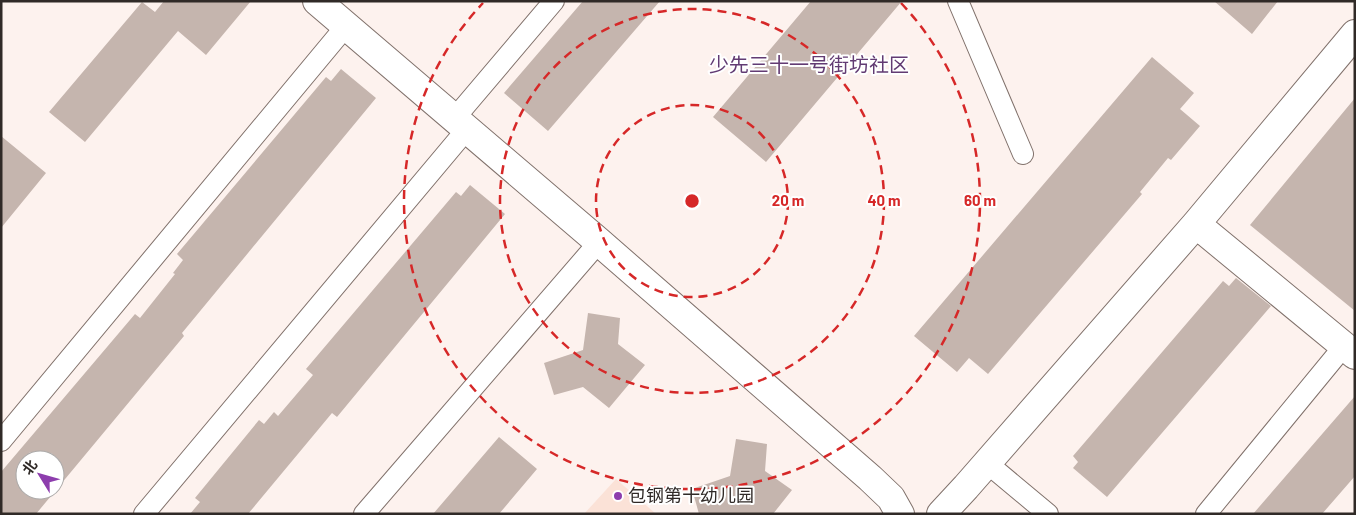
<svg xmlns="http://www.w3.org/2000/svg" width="1356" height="515" font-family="Barlow,'Noto Sans SC',sans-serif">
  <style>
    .built { fill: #fbe2d7 }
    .building { fill: #c5b5ae; fill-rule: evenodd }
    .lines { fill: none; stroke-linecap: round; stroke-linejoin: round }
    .lane-casing { stroke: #80716b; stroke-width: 22 }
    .street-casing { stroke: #80716b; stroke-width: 30 }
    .lane { stroke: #fff; stroke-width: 20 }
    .street { stroke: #fff; stroke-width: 28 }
    .ring { fill: none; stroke: #d62828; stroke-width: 2.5; stroke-dasharray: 9 6 }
    .poi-dot { fill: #8d3dad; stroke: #fff; stroke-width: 2 }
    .labels { text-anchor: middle; stroke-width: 4; stroke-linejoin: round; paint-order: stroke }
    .poi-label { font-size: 18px; fill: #302a27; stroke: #fff; text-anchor: start }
    .quarter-label { font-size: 20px; fill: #623b73; stroke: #fff }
    .centre { fill: #d62828; stroke: #fff; stroke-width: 2.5 }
    .ring-label { font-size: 15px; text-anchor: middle; font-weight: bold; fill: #d62828; stroke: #fff; stroke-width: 4; stroke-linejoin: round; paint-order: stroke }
  </style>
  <rect width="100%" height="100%" fill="#fdf2ee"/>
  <path class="built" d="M 616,479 L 656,514 L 584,514 Z"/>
  <path class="building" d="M 164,1 L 251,1 L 206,55 L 178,31 L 85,142 L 49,112 L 142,2 L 155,12 Z
    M 583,1 L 660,1 L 548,131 L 504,93 Z
    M 811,1 L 902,1 L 766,162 L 713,117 Z
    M 1214,1 L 1278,1 L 1252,34 Z
    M 1152,57 L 1194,93 L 1180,109 L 1200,126 L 1171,160 L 1168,158 L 1140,192 L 1142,194 L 988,374 L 969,358 L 957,372 L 914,336 Z
    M 341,69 L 376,98 L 182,333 L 184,336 L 36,514 L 1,514 L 1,472 L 135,314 L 140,318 L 175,274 L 173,273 L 183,260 L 177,254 L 326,77 L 331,81 ZM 25,460 L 55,460 L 55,490 L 25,490 Z
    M 1355,98 L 1355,311 L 1250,225 Z
    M 1,136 L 46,173 L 1,228 Z
    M 470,185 L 505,214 L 337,417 L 332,413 L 248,514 L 190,514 L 200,502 L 195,498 L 259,420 L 264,424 L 274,412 L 278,416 L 313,375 L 306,369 L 456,192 L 461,196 Z
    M 1236,278 L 1271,306 L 1107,497 L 1073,468 L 1078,462 L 1073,456 L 1223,281 L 1229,286 Z
    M 588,313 L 620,318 L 618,344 L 645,365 L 609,408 L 583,387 L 554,395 L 544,363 L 583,350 Z
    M 1355,396 L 1355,476 L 1322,514 L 1253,514 Z
    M 499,437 L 537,469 L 499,514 L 433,514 Z
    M 736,439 L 767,444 L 765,471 L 792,490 L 773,514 L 699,514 L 692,489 L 730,476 Z"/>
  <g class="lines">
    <defs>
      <path id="lane" d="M 958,1 L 1023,154
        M 454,119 L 554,1
        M 1,441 L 346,26
        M 987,463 L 1048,514
        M 144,514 L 467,129
        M 364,514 L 599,242
        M 1206,514 L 1344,346"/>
      <path id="street" d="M 317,1 L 599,242 L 870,478 L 891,498 L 900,514
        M 1196,224 L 1355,355
        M 941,514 L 966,487 L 1196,224 L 1355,34"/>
    </defs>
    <use href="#lane" class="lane-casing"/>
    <use href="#street" class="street-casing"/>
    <use href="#lane" class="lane"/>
    <use href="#street" class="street"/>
  </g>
  <g class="ring">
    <circle cx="692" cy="201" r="96"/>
    <circle cx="692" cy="201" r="192"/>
    <path d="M901 3A288 288 0 1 1 483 3"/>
  </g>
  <circle class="poi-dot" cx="618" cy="496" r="5"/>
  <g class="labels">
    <g class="poi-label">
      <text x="628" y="502">包钢第十幼儿园</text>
    </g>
    <g class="quarter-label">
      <text x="809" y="72">少先三十一号街坊社区</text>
    </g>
  </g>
  <circle cx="692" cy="201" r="8" class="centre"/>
  <g class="ring-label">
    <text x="788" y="206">20 m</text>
    <text x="884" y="206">40 m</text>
    <text x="980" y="206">60 m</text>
  </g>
  <rect width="1356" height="515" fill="none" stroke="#302a27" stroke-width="5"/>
  <g transform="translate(40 475) rotate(307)"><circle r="24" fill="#ffffff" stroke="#acaaa9"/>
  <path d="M0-4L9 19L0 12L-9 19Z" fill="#8d3dad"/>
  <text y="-8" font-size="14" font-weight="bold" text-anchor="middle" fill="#302a27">北</text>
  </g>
</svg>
